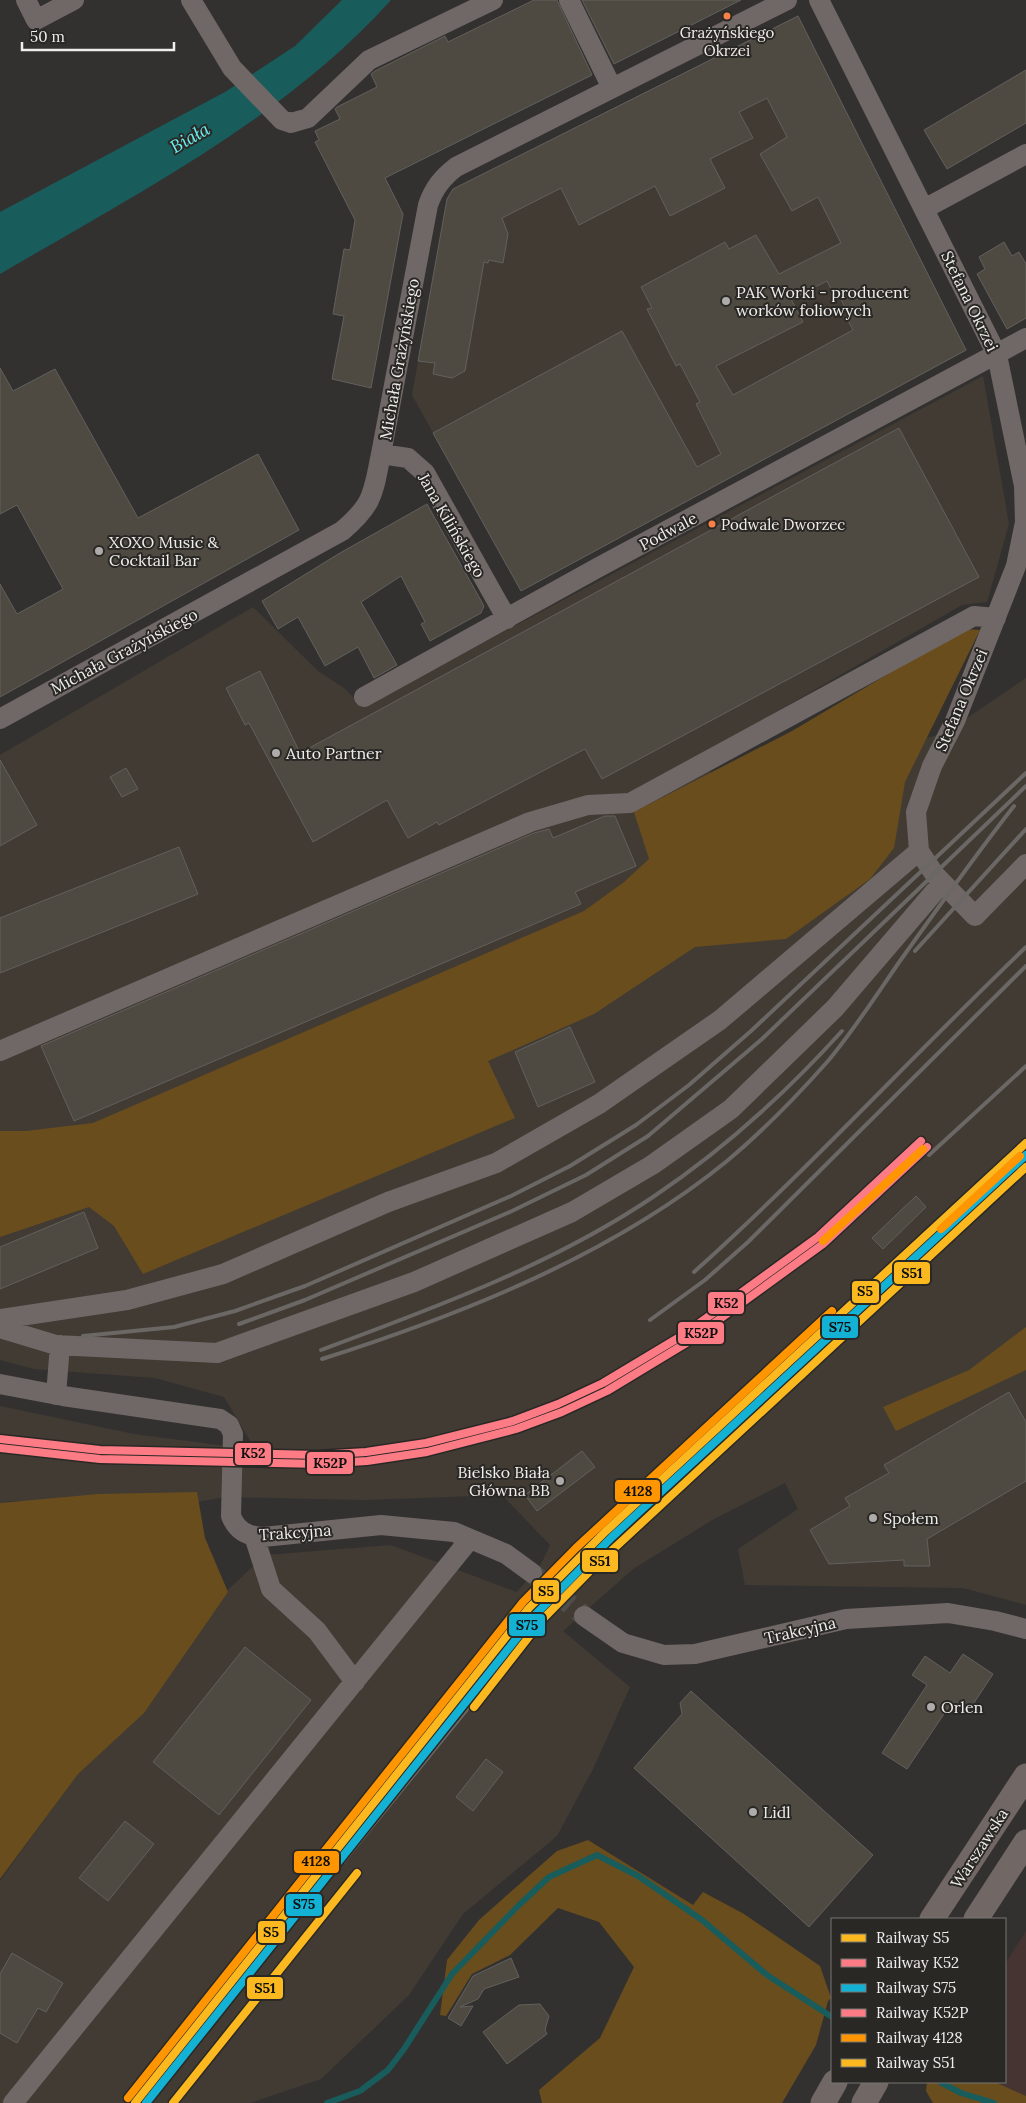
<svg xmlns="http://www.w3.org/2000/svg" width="1026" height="2103" font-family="Lora,serif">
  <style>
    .built { fill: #413b34 }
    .education { fill: #453432 }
    .green { fill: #6a4d1d }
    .water { fill: #195c5c }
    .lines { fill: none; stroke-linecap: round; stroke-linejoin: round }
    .stream { stroke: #195c5c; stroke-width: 6 }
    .building { fill: #4f4a41; stroke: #62605e; fill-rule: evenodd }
    .minor-tunnel { stroke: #4f4d4b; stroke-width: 20; stroke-dasharray: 20 10; stroke-linecap: butt }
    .minor { stroke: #706866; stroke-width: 20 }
    .major { stroke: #716866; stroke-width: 25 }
    .rail { stroke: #6a6765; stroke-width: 4 }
    .rail-1-casing { stroke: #2a2825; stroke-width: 11 }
    .rail-2-casing { stroke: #2a2825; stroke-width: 11 }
    .rail-3-casing { stroke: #2a2825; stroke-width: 11 }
    .rail-4-casing { stroke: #2a2825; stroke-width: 11 }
    .rail-5-casing { stroke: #2a2825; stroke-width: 11 }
    .rail-6-casing { stroke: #2a2825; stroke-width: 11 }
    .rail-1 { stroke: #fbb81f; stroke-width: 8 }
    .rail-2 { stroke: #fc7b84; stroke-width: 8 }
    .rail-3 { stroke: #13b2d5; stroke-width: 8 }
    .rail-4 { stroke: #fc7b84; stroke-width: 8 }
    .rail-5 { stroke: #ff9500; stroke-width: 8 }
    .rail-6 { stroke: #fbb81f; stroke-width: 8 }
    .bus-dot { fill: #f78048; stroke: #2a2825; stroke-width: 2 }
    .poi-dot { fill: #aeacaa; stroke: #2a2825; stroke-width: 2 }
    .labels { text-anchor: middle; stroke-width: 4; stroke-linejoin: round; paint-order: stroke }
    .bus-label { font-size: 15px; fill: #f0eeec; stroke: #2a2825 }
    .poi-label { font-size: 16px; fill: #f0eeec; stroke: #2a2825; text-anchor: start }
    .street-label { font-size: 16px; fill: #f0eeec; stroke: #2a2825 }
    .water-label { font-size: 18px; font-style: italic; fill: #69eeef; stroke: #2a2825 }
    .line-badge { stroke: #2a2825; stroke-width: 2 }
    .pale-badge-label { font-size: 14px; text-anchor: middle; font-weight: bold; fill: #111 }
  </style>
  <rect width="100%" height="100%" fill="#33312f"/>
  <path class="built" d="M 798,16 L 966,351 L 521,591 L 412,395 L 447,199 L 453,189 Z
    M 983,376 L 1009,524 L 987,602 L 962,605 L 649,785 L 706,772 L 793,768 L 885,749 L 945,733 L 1026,678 L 1026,1605 L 963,1588 L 745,1585 L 738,1549 L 798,1509 L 785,1483 L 714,1519 L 633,1569 L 563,1631 L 630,1687 L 593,1769 L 557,1836 L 463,1914 L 409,1995 L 321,2079 L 250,2103 L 0,2103 L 0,1881 L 172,1642 L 265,1555 L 391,1545 L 517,1592 L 541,1564 L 550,1545 L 502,1495 L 364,1500 L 226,1497 L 185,1504 L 10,1501 L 0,1503 L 0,1406 L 134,1434 L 241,1448 L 254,1447 L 224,1397 L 155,1378 L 34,1369 L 0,1360 L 0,755 L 253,607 L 318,671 L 344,688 L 363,707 Z"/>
  <path class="education" d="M 1026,1931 L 1026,2096 L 995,2082 L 1005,2082 L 1005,1964 Z"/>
  <path class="green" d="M 964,629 L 980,630 L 905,782 L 894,848 L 870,879 L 786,939 L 695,947 L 594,1014 L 488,1061 L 515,1118 L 143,1274 L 114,1226 L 89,1207 L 0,1237 L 0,1131 L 26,1131 L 93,1123 L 584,911 L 624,882 L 649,859 L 634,812 L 792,731 Z
    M 1026,1327 L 1026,1370 L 896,1431 L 883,1407 L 969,1370 Z
    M 197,1492 L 205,1538 L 228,1592 L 144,1713 L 78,1774 L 0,1879 L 0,1503 L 98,1494 Z
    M 588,1840 L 693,1905 L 703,1892 L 744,1914 L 820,1966 L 831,1998 L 828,2001 L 816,2045 L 782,2103 L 542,2103 L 539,2090 L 600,2038 L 634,1967 L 599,1922 L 558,1908 L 510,1955 L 472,1974 L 446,2016 L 440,2015 L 447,1960 L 479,1920 L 557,1851 Z
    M 927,2082 L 995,2082 L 1026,2096 L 1026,2103 L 933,2103 L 926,2091 Z"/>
  <path class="water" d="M 342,0 L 391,0 C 284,119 136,194 0,274 L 0,212 L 225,92 L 295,46 Z"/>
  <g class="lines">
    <path class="stream" d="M 940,2082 L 961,2093 L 994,2103
      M 327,2103 L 360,2091 L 388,2070 L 404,2049 L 452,1974 L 518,1906 L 549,1877 L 597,1855 L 638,1876 L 702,1920 L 767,1975 L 832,2017"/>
  </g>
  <path class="building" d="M 534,0 L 557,0 L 592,75 L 385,178 L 403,214 L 371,388 L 332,379 L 344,316 L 333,314 L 344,249 L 350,250 L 355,220 L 315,142 L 319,140 L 315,131 L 340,119 L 335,109 L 337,107 L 377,87 L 371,74 L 375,71 L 445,36 L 448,42 Z
    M 582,0 L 741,0 L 614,64 Z
    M 798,16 L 966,350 L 521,591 L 433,433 L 622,331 L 697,467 L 721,454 L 696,404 L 700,402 L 680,364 L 676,366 L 647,309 L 652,308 L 641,287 L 725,242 L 729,249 L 756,235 L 779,274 L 841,243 L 818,197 L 792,211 L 760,154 L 787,137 L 767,98 L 739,112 L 753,138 L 710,159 L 725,188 L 670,216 L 655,186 L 579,225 L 561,188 L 502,218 L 508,234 L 503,263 L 489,260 L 488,263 L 484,262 L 465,371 L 452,378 L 433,374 L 435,363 L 418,361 L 447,199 L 453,189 ZM 827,281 L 832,291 L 836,290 L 849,315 L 846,317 L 853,330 L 733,395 L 716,366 L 803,322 L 791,299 Z
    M 1026,70 L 1026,123 L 947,169 L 924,130 Z
    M 1004,242 L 1012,256 L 1019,252 L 1026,264 L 1026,318 L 1007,329 L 977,274 L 985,269 L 979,257 Z
    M 0,368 L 13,391 L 55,369 L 138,518 L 258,454 L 299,530 L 0,697 L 0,584 L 17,614 L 63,589 L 17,505 L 0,514 Z
    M 899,428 L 979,577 L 602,779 L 585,749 L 439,825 L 437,822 L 408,838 L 387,800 L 313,842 L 249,723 L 245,725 L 226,688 L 260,671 L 300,753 Z
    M 427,504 L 484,606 L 481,613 L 430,641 L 421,624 L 425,622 L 401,576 L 361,602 L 397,665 L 374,678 L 358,647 L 325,666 L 298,617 L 278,629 L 262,601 L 340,553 Z
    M 0,760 L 37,825 L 0,846 Z
    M 126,768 L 138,789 L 122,797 L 110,777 Z
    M 605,816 L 615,816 L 636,866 L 575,892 L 581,904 L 74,1121 L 41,1046 L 534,833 L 549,829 L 553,838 Z
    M 179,847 L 198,894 L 0,973 L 0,918 Z
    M 570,1027 L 595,1082 L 538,1107 L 515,1052 Z
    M 916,1196 L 926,1207 L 883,1249 L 872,1238 Z
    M 84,1212 L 98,1248 L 0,1289 L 0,1247 Z
    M 1009,1392 L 1026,1422 L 1026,1481 L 927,1539 L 930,1566 L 904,1566 L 904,1560 L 829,1564 L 810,1530 L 850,1506 L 845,1498 L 889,1473 L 884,1465 Z
    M 582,1451 L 595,1467 L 537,1511 L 525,1495 Z
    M 245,1647 L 311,1700 L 219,1815 L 153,1762 Z
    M 963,1654 L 993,1674 L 968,1712 L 952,1702 L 907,1769 L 882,1753 L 927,1685 L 912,1675 L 925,1656 L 950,1673 Z
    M 691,1691 L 873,1855 L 809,1927 L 634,1768 L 682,1714 L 680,1703 Z
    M 486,1759 L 503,1772 L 473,1811 L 456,1797 Z
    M 125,1821 L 154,1844 L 108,1901 L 79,1878 Z
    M 12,1953 L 63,1983 L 46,2012 L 38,2008 L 17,2043 L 0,2033 L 0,1974 Z
    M 511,1958 L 519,1977 L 484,1989 L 478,1999 L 460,2007 L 473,2006 L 461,2026 L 448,2018 L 473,1976 Z
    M 540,2004 L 549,2016 L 545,2030 L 547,2034 L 507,2064 L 483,2032 L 519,2005 Z"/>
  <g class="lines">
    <path class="minor-tunnel" d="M 532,1573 L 584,1616"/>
    <path class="minor" d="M 26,0 L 36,20 L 74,0
      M 191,0 L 232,68 L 282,120 L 291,123 L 308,118 L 369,60 L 493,0
      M 569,0 L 612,88
      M 819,0 L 997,355 L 1024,486 L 1025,522 L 1016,566 L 955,721 L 932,766 L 916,812 L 919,851 L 935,875 L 975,916 L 1026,864
      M 924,209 L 1026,154
      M 381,454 L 408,458 L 425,473 L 507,619
      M 364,697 L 599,567 L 1026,338
      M 0,719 L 342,531 C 374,504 373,493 381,454 L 428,205 C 434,188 442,178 456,167 L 787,0
      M 0,1051 L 530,822 L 588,805 L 630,803 L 974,616 L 996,618
      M 0,1319 L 127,1300 L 223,1274 L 388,1202 L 496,1163 L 599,1104 L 720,1020 L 919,851
      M 0,1328 L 56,1345 L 217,1353 L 414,1282 L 572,1212 L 652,1165 L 731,1109 L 835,1008 L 942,883
      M 0,1384 L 63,1396 L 220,1419 L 229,1425 L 233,1434 L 231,1516 C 237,1531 247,1536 263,1537 L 381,1525 L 454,1532 L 506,1554 L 532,1573
      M 56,1395 L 60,1345
      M 254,1536 L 271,1589 L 317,1631 L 355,1682
      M 584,1616 L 623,1643 L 664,1655 L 695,1654 L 846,1619 L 948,1613 L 995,1621 L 1026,1629
      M 13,2103 L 470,1539"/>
    <path class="major" d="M 932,1919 L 1026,1776
      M 976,1919 L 1026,1842
      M 823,2103 L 835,2082
      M 864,2103 L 876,2082"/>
    <path class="rail" d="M 915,951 L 1026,829
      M 929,1155 L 1026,1066
      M 694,1272 C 809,1169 914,1054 1026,947
      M 650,1320 L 705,1280 L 748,1242 L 1026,966
      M 239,1324 L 305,1300 L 512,1211 L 586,1175 L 648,1136 L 762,1039 L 1026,786
      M 83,1336 L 174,1327 L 235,1311 L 305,1286 L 511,1196 L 570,1166 L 636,1125 L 689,1085 L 751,1031 L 1026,773
      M 321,1350 C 434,1308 552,1265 653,1197 C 723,1150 785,1094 842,1031
      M 322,1359 C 463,1314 612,1255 727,1161 C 763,1131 797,1096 828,1061 C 854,1030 877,994 900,961 C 937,909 974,857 1014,806
      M 343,1862 L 542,1617 L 600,1557 L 947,1235"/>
    <defs>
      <path id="rail-1" d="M 135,2103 L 529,1608 L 606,1531 L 1026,1143"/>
      <path id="rail-2" d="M 0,1439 L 100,1450 L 318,1455 L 366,1452 L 426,1443 L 513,1421 L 558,1404 L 603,1383 L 683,1335 L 818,1237 L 921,1141"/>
      <path id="rail-3" d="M 146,2103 L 536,1614 L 612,1537 L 1026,1155"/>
      <path id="rail-4" d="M 0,1448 L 100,1459 L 319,1464 L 367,1461 L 427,1452 L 516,1429 L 562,1412 L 607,1391 L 688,1342 L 823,1244 L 927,1147"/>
      <path id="rail-5" d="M 941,1229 L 1020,1156
        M 823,1241 L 923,1149
        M 128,2098 L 523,1602 L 576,1548 L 832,1311"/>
      <path id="rail-6" d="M 474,1707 L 542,1620 L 594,1567 L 1026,1167
        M 173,2103 L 357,1873"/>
    </defs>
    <use href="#rail-1" class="rail-1-casing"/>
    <use href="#rail-2" class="rail-2-casing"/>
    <use href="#rail-3" class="rail-3-casing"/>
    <use href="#rail-4" class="rail-4-casing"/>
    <use href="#rail-5" class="rail-5-casing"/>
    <use href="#rail-6" class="rail-6-casing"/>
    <use href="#rail-1" class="rail-1"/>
    <use href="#rail-2" class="rail-2"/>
    <use href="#rail-3" class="rail-3"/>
    <use href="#rail-4" class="rail-4"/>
    <use href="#rail-5" class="rail-5"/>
    <use href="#rail-6" class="rail-6"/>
  </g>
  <g class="bus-dot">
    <circle cx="727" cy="16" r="4.5"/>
    <circle cx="712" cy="524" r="4.5"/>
  </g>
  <g class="poi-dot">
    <circle cx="726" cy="301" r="5"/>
    <circle cx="99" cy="551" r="5"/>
    <circle cx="276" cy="753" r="5"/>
    <circle cx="560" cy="1481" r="5"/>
    <circle cx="873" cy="1518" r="5"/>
    <circle cx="931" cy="1707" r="5"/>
    <circle cx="753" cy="1812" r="5"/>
  </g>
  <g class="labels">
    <g class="bus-label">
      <text x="727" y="38">Grażyńskiego<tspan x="727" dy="18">Okrzei</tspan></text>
      <text x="721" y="530" text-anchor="start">Podwale Dworzec</text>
    </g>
    <g class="poi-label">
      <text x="736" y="298">PAK Worki - producent<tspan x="736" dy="18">worków foliowych</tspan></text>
      <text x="109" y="548">XOXO Music &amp;<tspan x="109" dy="18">Cocktail Bar</tspan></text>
      <text x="286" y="759">Auto Partner</text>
      <text x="550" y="1478" text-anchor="end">Bielsko Biała<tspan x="550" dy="18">Główna BB</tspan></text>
      <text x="883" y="1524">Społem</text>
      <text x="941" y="1713">Orlen</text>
      <text x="763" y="1818">Lidl</text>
    </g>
    <g class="street-label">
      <text transform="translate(970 301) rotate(64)" y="6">Stefana Okrzei</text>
      <text transform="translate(399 359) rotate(-80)" y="6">Michała Grażyńskiego</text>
      <text transform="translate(452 525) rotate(60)" y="6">Jana Kilińskiego</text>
      <text transform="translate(668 531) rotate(-28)" y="6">Podwale</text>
      <text transform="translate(124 651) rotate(-28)" y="6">Michała Grażyńskiego</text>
      <text transform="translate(961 700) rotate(-67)" y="6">Stefana Okrzei</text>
      <text transform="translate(295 1532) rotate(-4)" y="6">Trakcyjna</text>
      <text transform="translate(800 1630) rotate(-13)" y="6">Trakcyjna</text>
      <text transform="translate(979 1848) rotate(-57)" y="6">Warszawska</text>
    </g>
    <g class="water-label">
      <text transform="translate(190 138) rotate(-30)" y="6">Biała</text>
    </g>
  </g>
  <g class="line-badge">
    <rect x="893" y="1261" width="38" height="24" rx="5" fill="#fbb81f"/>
    <rect x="851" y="1280" width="29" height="24" rx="5" fill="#fbb81f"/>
    <rect x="707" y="1291" width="38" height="24" rx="5" fill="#fc7b84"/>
    <rect x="821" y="1315" width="38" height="24" rx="5" fill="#13b2d5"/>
    <rect x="677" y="1321" width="48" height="24" rx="5" fill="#fc7b84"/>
    <rect x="234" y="1442" width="38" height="24" rx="5" fill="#fc7b84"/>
    <rect x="306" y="1451" width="48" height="24" rx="5" fill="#fc7b84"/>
    <rect x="614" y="1479" width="47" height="24" rx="5" fill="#ff9500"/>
    <rect x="581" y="1549" width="38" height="24" rx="5" fill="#fbb81f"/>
    <rect x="532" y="1579" width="28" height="24" rx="5" fill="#fbb81f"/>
    <rect x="508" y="1613" width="38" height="24" rx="5" fill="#13b2d5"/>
    <rect x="293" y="1850" width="47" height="24" rx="5" fill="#ff9500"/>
    <rect x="285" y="1893" width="38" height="24" rx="5" fill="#13b2d5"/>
    <rect x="257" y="1920" width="29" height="24" rx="5" fill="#fbb81f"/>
    <rect x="246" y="1976" width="38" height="24" rx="5" fill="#fbb81f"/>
  </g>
  <g class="pale-badge-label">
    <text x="912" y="1278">S51</text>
    <text x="865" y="1296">S5</text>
    <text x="726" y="1308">K52</text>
    <text x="840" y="1332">S75</text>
    <text x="701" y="1338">K52P</text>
    <text x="253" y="1458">K52</text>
    <text x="330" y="1468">K52P</text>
    <text x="638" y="1496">4128</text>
    <text x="600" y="1566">S51</text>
    <text x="546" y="1596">S5</text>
    <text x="527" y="1630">S75</text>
    <text x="316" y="1866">4128</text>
    <text x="304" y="1909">S75</text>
    <text x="271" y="1937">S5</text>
    <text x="265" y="1993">S51</text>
  </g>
  <rect x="831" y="1918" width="175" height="165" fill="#2a2825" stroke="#797775"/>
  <rect x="841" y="1934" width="25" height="8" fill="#fbb81f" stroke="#797775"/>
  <text x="876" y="1943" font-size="15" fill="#f0eeec">Railway S5</text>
  <rect x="841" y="1959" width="25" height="8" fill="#fc7b84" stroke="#797775"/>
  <text x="876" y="1968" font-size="15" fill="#f0eeec">Railway K52</text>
  <rect x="841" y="1984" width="25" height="8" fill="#13b2d5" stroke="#797775"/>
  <text x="876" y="1993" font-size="15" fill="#f0eeec">Railway S75</text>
  <rect x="841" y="2009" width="25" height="8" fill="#fc7b84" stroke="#797775"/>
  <text x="876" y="2018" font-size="15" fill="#f0eeec">Railway K52P</text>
  <rect x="841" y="2034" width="25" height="8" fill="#ff9500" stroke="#797775"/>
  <text x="876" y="2043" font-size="15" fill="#f0eeec">Railway 4128</text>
  <rect x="841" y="2059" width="25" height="8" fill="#fbb81f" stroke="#797775"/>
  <text x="876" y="2068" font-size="15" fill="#f0eeec">Railway S51</text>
  <path d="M22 42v8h152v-8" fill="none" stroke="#f0eeec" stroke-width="2.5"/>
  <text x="30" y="42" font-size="15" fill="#f0eeec" stroke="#2a2825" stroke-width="4" paint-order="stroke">50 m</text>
</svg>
